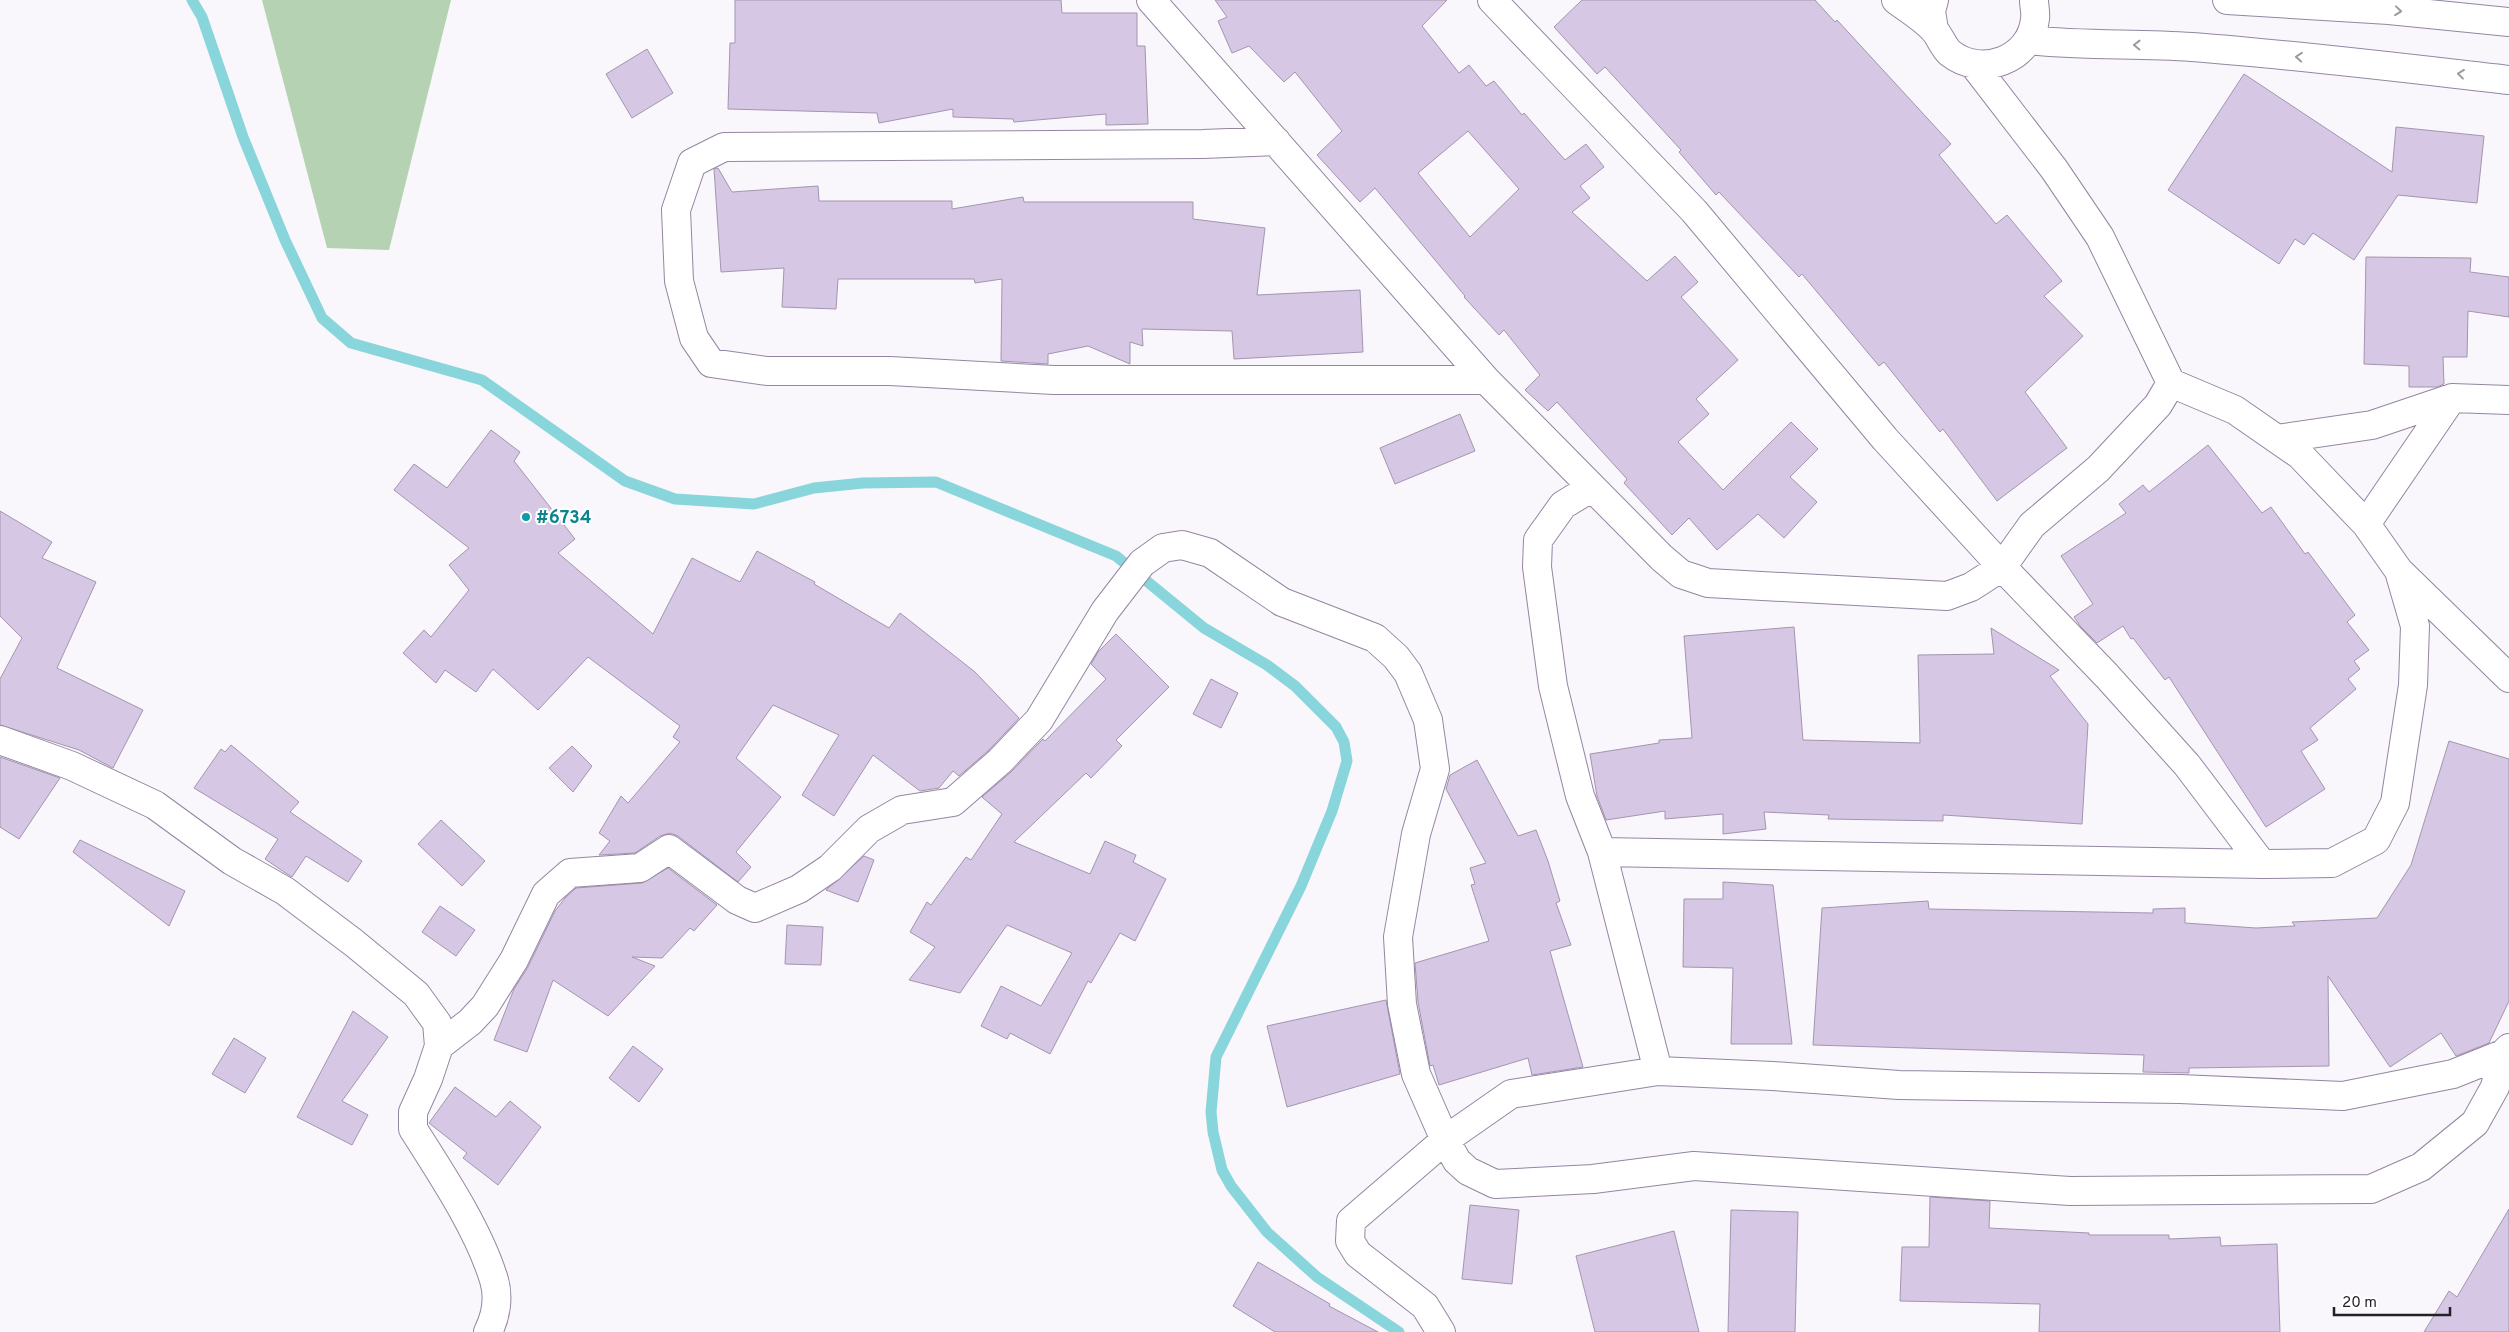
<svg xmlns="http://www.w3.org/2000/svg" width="2509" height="1332" font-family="Overpass,sans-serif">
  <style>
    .green { fill: #b5d3b2 }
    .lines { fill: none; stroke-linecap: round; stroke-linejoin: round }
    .stream { stroke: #89d5dc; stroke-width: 11 }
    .building { fill: #d6c7e4; stroke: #a395b0; fill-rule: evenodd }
    .minor-casing { stroke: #9486a1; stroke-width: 30 }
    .minor { stroke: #fff; stroke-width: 28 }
    .oneway { stroke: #9c9a9f }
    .culture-dot { fill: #0f9aa8; stroke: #fff; stroke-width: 2 }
    .labels { text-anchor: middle; stroke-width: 4; stroke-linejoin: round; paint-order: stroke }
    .culture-label { font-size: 18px; font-weight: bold; fill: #0d838f; stroke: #fff; text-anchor: start }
  </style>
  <rect width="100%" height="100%" fill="#f9f6fc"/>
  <path class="green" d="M 262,0 L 451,0 L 389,250 L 327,248 Z"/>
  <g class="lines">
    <path class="stream" d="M 192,0 L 202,17 L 243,137 L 285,240 L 322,318 L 351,343 L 482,380 L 625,481 L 675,499 L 754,504 L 814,488 L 863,483 L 936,482 L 1116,556 L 1204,628 L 1267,665 L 1295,686 L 1336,727 L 1344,742 L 1347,761 L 1332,811 L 1301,886 L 1216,1057 L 1211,1112 L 1213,1132 L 1222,1170 L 1231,1186 L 1267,1232 L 1317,1277 L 1399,1332"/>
  </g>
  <path class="building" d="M 735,0 L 1061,0 L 1062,13 L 1137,13 L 1137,46 L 1145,46 L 1148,124 L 1106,125 L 1106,114 L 1014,122 L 1013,119 L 953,117 L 953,109 L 879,123 L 877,113 L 728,109 L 730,43 L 735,43 Z
    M 1215,0 L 1447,0 L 1422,26 L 1459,73 L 1469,65 L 1486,86 L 1494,81 L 1522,115 L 1524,113 L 1565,160 L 1586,144 L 1604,167 L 1580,186 L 1590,198 L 1572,212 L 1647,281 L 1675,256 L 1698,282 L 1681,297 L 1738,360 L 1696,399 L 1709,414 L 1678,442 L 1723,490 L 1791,422 L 1818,449 L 1790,477 L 1817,502 L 1784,538 L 1758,514 L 1717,550 L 1689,518 L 1672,535 L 1624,483 L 1627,479 L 1557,402 L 1548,411 L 1525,390 L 1540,375 L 1504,330 L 1499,335 L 1464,297 L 1465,296 L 1375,188 L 1360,202 L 1317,155 L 1342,131 L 1295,72 L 1284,82 L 1249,46 L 1232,53 L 1218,21 L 1227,17 ZM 1468,131 L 1519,189 L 1470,237 L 1418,173 Z
    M 1582,0 L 1815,0 L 1835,22 L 1837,20 L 1951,144 L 1939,155 L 1996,224 L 2007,215 L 2062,281 L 2044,296 L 2083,336 L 2025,392 L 2067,448 L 1997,501 L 1943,429 L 1940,432 L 1884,362 L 1879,366 L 1802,274 L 1799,277 L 1719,192 L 1716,195 L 1679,152 L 1681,150 L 1605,67 L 1597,74 L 1554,27 Z
    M 647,49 L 673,93 L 632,118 L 606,74 Z
    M 2244,74 L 2392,172 L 2396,127 L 2484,136 L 2477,203 L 2398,195 L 2354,260 L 2313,233 L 2304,245 L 2295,239 L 2279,264 L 2168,190 Z
    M 718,168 L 732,192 L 818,186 L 819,201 L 952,201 L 952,209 L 1023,197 L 1024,202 L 1193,202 L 1193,219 L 1265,228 L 1257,295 L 1360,290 L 1363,352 L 1234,359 L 1232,331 L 1142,329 L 1143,346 L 1130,342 L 1130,364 L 1088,346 L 1048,354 L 1048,364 L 1001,361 L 1002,279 L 975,283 L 974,279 L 838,279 L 836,309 L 782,307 L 784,268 L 721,272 L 714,169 Z
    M 2366,257 L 2471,258 L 2470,272 L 2509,277 L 2509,317 L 2468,311 L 2467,357 L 2443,357 L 2444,384 L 2437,387 L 2409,387 L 2409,366 L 2364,364 Z
    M 1460,414 L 1475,451 L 1395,484 L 1380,448 Z
    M 491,430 L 520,452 L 514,461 L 575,539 L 558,553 L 653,634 L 692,558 L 740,582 L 757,551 L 815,582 L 814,584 L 889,628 L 900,613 L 975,672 L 1019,718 L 989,750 L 959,776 L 953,771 L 939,788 L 920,791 L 873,755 L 834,816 L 802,795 L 839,735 L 773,705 L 736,758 L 781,797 L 736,852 L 751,867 L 738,882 L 678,836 L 670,833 L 660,836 L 635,853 L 599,855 L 610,841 L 599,833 L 621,796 L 628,803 L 680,742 L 673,737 L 680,726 L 588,657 L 538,710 L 493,669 L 476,692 L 445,670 L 436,683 L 403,653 L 424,630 L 431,637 L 469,590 L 449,565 L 469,548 L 394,490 L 414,464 L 447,488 Z
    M 2208,445 L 2262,513 L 2271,507 L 2305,554 L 2308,552 L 2355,615 L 2347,622 L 2369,650 L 2354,661 L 2360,669 L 2348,679 L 2356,689 L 2310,728 L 2318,740 L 2301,751 L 2325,789 L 2266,827 L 2169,677 L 2165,680 L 2133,638 L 2131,639 L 2123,626 L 2097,643 L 2081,627 L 2074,617 L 2093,604 L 2061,556 L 2126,513 L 2119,504 L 2143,485 L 2149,492 Z
    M 0,511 L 52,542 L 42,558 L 96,582 L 57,668 L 143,710 L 113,768 L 79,750 L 0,725 L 0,679 L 22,638 L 0,616 Z
    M 1794,627 L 1803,740 L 1920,743 L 1918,655 L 1994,654 L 1991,628 L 2059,670 L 2050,676 L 2088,724 L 2082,824 L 1943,815 L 1943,821 L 1828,819 L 1829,815 L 1764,812 L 1766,829 L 1723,834 L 1723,814 L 1665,819 L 1665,811 L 1606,820 L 1597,796 L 1590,754 L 1659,743 L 1659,740 L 1692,738 L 1684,636 Z
    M 1116,634 L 1169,687 L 1116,740 L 1122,746 L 1091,778 L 1086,773 L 1014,842 L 1090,874 L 1105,841 L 1136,855 L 1133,862 L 1166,879 L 1135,941 L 1120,933 L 1091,983 L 1088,981 L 1050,1054 L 1010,1033 L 1007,1039 L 981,1026 L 1001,986 L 1041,1006 L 1072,953 L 1007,925 L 960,993 L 909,980 L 935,947 L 910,932 L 927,902 L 931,905 L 966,857 L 971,860 L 1002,814 L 982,797 L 1011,772 L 1043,739 L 1045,741 L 1106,679 L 1091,664 L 1098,652 Z
    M 1211,679 L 1238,693 L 1221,728 L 1193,714 Z
    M 2449,741 L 2509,759 L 2509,1001 L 2489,1043 L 2456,1056 L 2441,1033 L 2390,1067 L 2328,976 L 2329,1066 L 2189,1068 L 2189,1073 L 2143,1072 L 2144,1055 L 1813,1045 L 1822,908 L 1928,901 L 1929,909 L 2153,913 L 2153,909 L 2185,908 L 2185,923 L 2256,928 L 2295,926 L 2292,922 L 2377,918 L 2411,865 Z
    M 231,745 L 299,802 L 290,812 L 362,861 L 348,882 L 306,856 L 292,877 L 284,872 L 265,859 L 278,839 L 194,788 L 221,749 L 225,752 Z
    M 572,746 L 592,766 L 573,792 L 549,768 Z
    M 0,757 L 60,778 L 19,839 L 0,827 Z
    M 1477,760 L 1518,836 L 1536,830 L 1548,861 L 1560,901 L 1556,903 L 1571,945 L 1550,951 L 1583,1067 L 1532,1075 L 1528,1058 L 1439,1085 L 1433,1065 L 1430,1066 L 1418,1002 L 1415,963 L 1489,941 L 1471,885 L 1475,884 L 1470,868 L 1486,863 L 1446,789 L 1450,775 Z
    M 441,820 L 485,861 L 462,886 L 418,844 Z
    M 80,840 L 185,891 L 169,926 L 73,852 Z
    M 864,856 L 874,860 L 858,902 L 826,890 Z
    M 668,868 L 717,905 L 694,931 L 690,928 L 662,958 L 632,957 L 655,966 L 608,1016 L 553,980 L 527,1052 L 494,1040 L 514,989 L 528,967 L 555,911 L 565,898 L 576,888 L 642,883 Z
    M 1723,882 L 1773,885 L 1792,1044 L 1731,1044 L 1733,968 L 1683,967 L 1684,899 L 1723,899 Z
    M 440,906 L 475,930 L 456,956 L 422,932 Z
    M 787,925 L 823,927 L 821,965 L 785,964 Z
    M 1386,1000 L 1400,1074 L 1287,1107 L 1267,1026 Z
    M 353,1011 L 388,1037 L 342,1101 L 368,1115 L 352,1145 L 297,1117 Z
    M 234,1038 L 266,1058 L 245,1093 L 212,1074 Z
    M 633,1046 L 663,1069 L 639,1102 L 609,1078 Z
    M 455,1087 L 496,1117 L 510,1101 L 541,1127 L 498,1185 L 463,1158 L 467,1153 L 429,1123 Z
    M 1930,1197 L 1990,1201 L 1989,1228 L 2089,1233 L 2089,1235 L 2169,1235 L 2169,1239 L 2220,1237 L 2221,1246 L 2277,1244 L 2280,1332 L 2039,1332 L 2040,1304 L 1900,1301 L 1902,1247 L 1929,1247 Z
    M 1470,1205 L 1519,1210 L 1512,1284 L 1462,1279 Z
    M 2509,1209 L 2509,1332 L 2424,1332 L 2449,1291 L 2457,1297 Z
    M 1731,1210 L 1798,1212 L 1795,1332 L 1728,1332 Z
    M 1674,1231 L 1699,1332 L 1595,1332 L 1576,1256 Z
    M 1258,1262 L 1330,1304 L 1329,1306 L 1378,1332 L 1275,1332 L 1233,1306 Z"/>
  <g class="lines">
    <defs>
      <path id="minor" d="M 1151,0 L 1486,380 L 1662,558 L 1681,574 L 1708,583 L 1947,596 L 1971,587 L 2002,567 L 2107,676 L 2187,765 L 2262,864
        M 1492,0 L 1694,211 L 1885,439 L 2002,567 L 2032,525 L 2098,469 L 2158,405 L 2171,383 L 2100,237 L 2054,169 L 1974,65
        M 1896,0 C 1908,9 1925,19 1935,31 C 1940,37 1944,48 1950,53 C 1981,78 2031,60 2035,19 C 2036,13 2034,6 2034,0
        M 1934,0 L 1931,11 L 1934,30
        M 2227,0 L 2389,10 L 2509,22
        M 2029,40 C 2083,46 2137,43 2192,47 C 2298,55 2403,68 2509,80
        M 1276,141 L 1203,144 L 724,147 L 692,163 L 676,210 L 679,281 L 694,338 L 711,363 L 767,371 L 890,371 L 1054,380 L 1486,380
        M 2277,439 L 2372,425 L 2452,398 L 2509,400
        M 1591,488 L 1563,505 L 1538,540 L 1537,567 L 1553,686 L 1580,796 L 1602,852 L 1658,1071
        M 2366,524 L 2452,398
        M 2399,571 L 2509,678
        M 0,740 L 72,766 L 155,805 L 232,861 L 285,891 L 354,943 L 416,994 L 437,1023 L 439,1046 L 428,1079 L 413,1112 L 413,1129 C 441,1173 479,1230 494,1280 C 499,1297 496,1316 488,1332
        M 1602,852 L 2262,864 L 2332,863 L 2376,840 L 2395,803 L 2413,685 L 2415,626 L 2399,571 L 2366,524 L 2300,455 L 2235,410 L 2171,383
        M 439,1046 L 470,1022 L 485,1006 L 514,960 L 546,894 L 570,873 L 640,868 L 669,849 L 737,900 L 755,908 L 799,889 L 830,868 L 869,829 L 902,810 L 953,802 L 1000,761 L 1039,720 L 1105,611 L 1142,563 L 1163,548 L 1182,545 L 1210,553 L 1282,602 L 1375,638 L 1396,657 L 1408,673 L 1428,720 L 1435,769 L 1416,834 L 1398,937 L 1402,1004 L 1416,1074 L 1445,1140 L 1351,1221 L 1350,1241 L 1358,1254 L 1425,1306 L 1441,1332
        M 2503,1054 L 2495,1087 L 2475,1123 L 2421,1167 L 2371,1189 L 2070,1191 L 1694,1166 L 1593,1179 L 1495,1184 L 1468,1171 L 1457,1161 L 1445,1140 L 1511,1094 L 1658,1071 L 1773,1076 L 1899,1085 L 2180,1089 L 2343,1096 L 2453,1074 L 2503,1054 L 2509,1048"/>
    </defs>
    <use href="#minor" class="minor-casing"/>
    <use href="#minor" class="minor"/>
  </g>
  <defs><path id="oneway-chevron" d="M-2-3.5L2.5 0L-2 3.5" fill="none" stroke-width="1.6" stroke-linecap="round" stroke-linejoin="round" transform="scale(1.25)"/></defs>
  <g class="oneway">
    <use href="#oneway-chevron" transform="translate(2398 11) rotate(6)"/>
    <use href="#oneway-chevron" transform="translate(2137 45) rotate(-179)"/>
    <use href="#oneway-chevron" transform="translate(2299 57) rotate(-175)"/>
    <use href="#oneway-chevron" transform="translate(2461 74) rotate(-173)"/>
  </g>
  <circle class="culture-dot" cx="526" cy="517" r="5"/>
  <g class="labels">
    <g class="culture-label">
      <text x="536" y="523">#6734</text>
    </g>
  </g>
  <path d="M2334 1307v8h116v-8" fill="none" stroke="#241f29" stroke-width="2.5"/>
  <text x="2342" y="1307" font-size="15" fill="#241f29" stroke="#ffffff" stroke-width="4" paint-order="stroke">20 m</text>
</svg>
